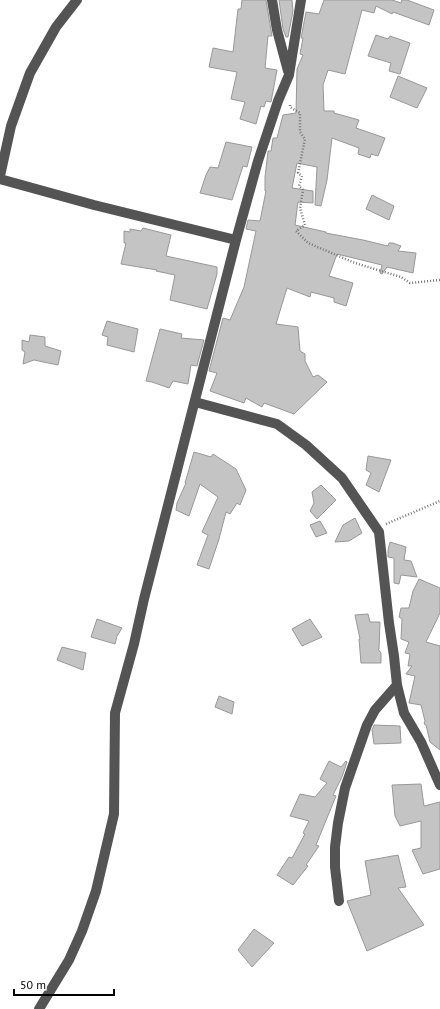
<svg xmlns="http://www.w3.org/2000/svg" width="440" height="1009" font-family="'PT Sans',sans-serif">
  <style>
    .building { fill: #c4c4c4; stroke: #989898 }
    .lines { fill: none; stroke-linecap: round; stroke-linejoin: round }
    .path { stroke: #767676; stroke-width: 2.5; stroke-dasharray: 1 2; stroke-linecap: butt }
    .minor { stroke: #545454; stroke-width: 10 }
  </style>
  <rect width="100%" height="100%" fill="#fff"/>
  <path class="building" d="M 242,0 L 266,0 L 272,36 L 268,36 L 265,68 L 277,70 L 271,102 L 266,101 L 264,107 L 261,106 L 256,124 L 240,119 L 245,102 L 231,99 L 237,72 L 209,67 L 213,48 L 233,52 L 238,9 L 241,9 Z
    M 279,0 L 292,0 L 293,11 L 288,37 L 286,37 L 283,29 Z
    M 324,0 L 392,0 L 401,3 L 402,0 L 407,0 L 434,10 L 429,25 L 393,12 L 392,14 L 376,6 L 374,13 L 362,10 L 345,74 L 328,70 L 323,85 L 324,111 L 334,111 L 334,113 L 359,120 L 356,128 L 385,138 L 378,156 L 371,154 L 370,158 L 358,154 L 359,148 L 332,138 L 327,180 L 321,206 L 315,205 L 317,167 L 297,163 L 292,188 L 313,191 L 313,203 L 298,202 L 295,225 L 326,232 L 326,233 L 363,240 L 388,246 L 389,243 L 393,243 L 401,246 L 398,251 L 416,253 L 413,273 L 387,267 L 382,274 L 380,273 L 382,265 L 337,254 L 329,276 L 353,283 L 346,306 L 334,302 L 334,298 L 311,292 L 310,297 L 287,288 L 276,324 L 298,327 L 300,351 L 305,354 L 305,361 L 313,377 L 318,375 L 327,382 L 294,414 L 264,403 L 262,407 L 246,398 L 244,403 L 210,391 L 217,373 L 209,371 L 223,318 L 230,320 L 244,287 L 256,231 L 246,229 L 248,220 L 260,221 L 266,191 L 265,191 L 265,177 L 268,151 L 271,151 L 273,138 L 277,138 L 283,115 L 296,113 L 297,69 L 303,55 L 300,54 L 303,38 L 301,38 L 306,12 L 319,14 Z
    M 376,35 L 388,39 L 390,36 L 410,43 L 400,74 L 389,71 L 391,63 L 368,56 Z
    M 398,76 L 427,88 L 417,108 L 390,97 Z
    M 226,142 L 252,147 L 247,167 L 243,166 L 232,200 L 200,193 L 206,175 L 210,167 L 218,168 Z
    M 372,195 L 394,206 L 389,220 L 366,209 Z
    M 143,228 L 171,235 L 166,256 L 217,267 L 217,274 L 207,309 L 170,300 L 175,275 L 156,271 L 157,270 L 121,264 L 126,243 L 124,243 L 124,231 L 130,232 L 130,229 L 141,231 Z
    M 107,321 L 138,329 L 134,352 L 107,345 L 108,337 L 102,335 Z
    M 160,329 L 182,334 L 181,338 L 204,340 L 197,366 L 191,365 L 188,384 L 173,381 L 169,388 L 152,382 L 146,381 Z
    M 30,335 L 45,337 L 45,346 L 61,351 L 58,365 L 34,360 L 23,364 L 25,352 L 22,350 L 22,340 L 29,342 Z
    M 194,452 L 211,457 L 213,454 L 236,469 L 246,490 L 240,505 L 237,503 L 230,514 L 226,512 L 219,539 L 209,569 L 197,565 L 208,535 L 202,532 L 218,497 L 200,484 L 189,516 L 176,510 L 177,503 L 186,483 L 185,483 Z
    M 368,456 L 391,460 L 379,492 L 366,485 L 371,473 L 366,470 Z
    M 321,485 L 336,500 L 317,519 L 310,511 L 314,503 L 312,492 Z
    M 355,518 L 362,533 L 349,541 L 335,542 L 343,525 Z
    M 320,521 L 327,533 L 316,537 L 310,525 Z
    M 390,542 L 406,547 L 404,560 L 411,561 L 417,577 L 401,575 L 399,584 L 394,583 L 394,558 L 388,557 L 388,550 Z
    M 419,579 L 440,588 L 440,613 L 426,642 L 440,646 L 440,750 L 430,742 L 426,725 L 424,724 L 425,721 L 421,705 L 409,703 L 415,676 L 406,674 L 412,666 L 408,666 L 410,654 L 405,653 L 409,642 L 401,639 L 402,619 L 399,617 L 401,608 L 409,608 L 413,591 Z
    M 368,614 L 370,622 L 380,622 L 379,649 L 378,649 L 381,653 L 381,663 L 361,663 L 359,639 L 360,639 L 355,615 Z
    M 97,619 L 122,628 L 117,636 L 115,644 L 91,637 Z
    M 310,619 L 322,637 L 302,646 L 292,629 Z
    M 62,647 L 86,653 L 83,670 L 57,660 Z
    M 219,696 L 234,702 L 232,714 L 215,707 Z
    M 374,725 L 400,726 L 401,743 L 374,744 L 372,730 Z
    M 329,761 L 341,767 L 346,761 L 347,762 L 342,777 L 333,795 L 336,796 L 316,845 L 319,846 L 306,865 L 308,866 L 293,885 L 277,875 L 289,857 L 292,858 L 305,834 L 303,833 L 309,821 L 290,816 L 300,794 L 315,797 L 327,783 L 320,779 Z
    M 421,784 L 424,806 L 440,802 L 440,869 L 423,874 L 412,850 L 421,848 L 421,821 L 400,826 L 395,816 L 392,785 Z
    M 398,855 L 406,887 L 398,888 L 424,925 L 367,951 L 347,901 L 371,895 L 365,861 Z
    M 254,929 L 274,943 L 252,967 L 238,950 Z"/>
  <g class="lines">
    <path class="path" d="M 290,105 L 290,107 L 300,113 L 300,132 L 305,139 L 298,173 L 302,176 L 299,186 L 303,190 L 300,208 L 305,225 L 296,231 L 308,243 L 355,263 L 401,277 L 410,283 L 440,280
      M 386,524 L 440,501"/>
    <path class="minor" d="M 272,0 L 277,30 L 288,71
      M 0,176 L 11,126 L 30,73 L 56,27 L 77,0
      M 0,179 L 94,205 L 236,240
      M 195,402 L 277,424 L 306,445 L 342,478 L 379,532 L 389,623 L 394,656 L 397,685 L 404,713 L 421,742 L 440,785
      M 339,901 L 335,867 L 335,847 L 338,823 L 345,788 L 367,725 L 375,710 L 397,685
      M 39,1009 L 69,960 L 82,931 L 96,891 L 114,814 L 115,713 L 134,644 L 144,599 L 236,240 L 258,161 L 278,101 L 289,75 L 301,0"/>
  </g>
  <path d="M14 989v6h100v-6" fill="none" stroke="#000000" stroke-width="2"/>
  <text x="20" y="989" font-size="12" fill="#000000" stroke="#ffffff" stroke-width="3" paint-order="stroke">50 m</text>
</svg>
